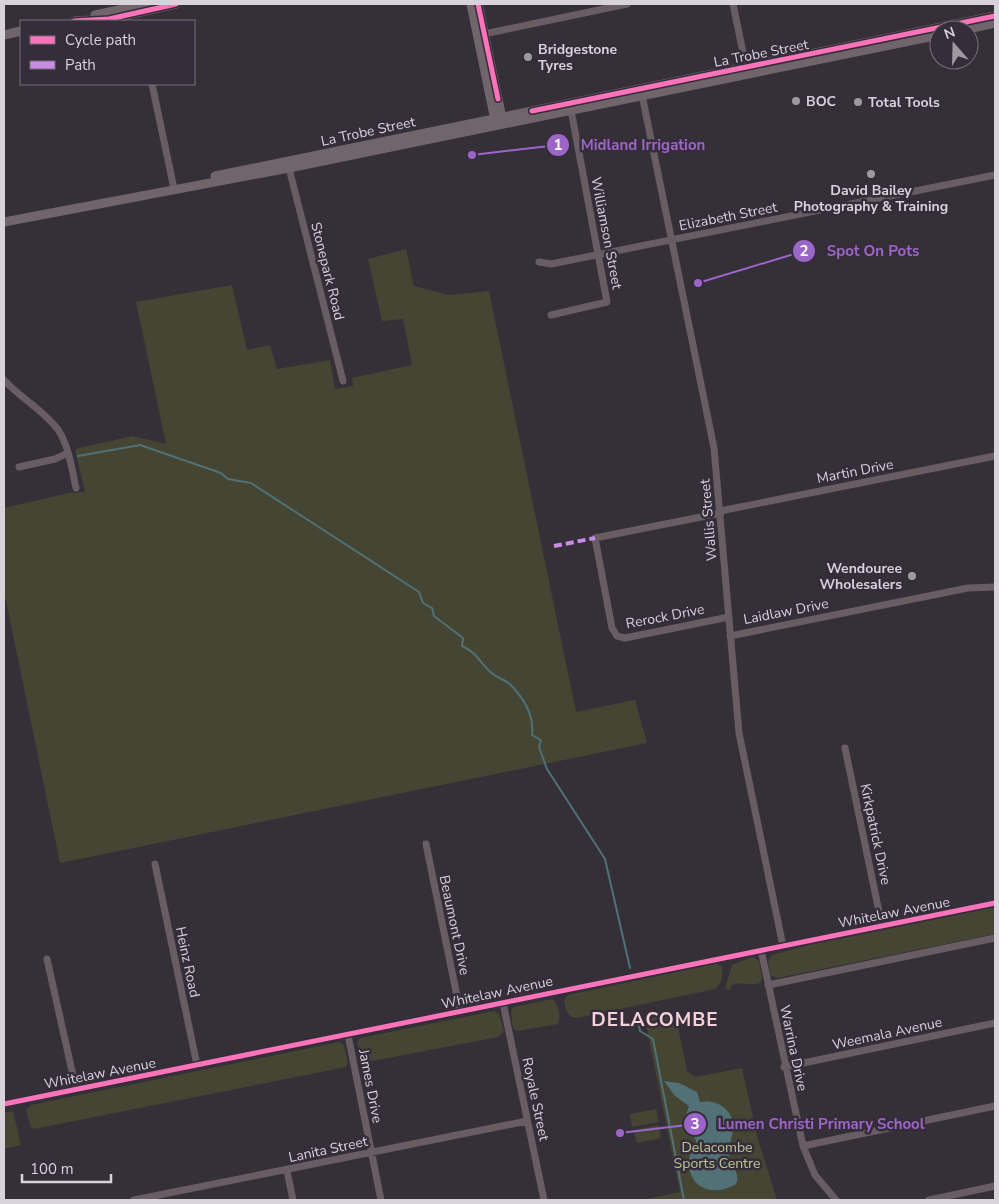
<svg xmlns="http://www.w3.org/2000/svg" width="999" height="1204" font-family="'Nunito Sans',sans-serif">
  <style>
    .green { fill: #444633 }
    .water { fill: #517176 }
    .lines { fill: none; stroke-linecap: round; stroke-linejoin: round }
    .stream { stroke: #517176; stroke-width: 2 }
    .minor { stroke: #685d62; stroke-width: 7 }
    .major { stroke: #71656c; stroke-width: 9 }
    .quiet { stroke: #ca8be6; stroke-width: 4; stroke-dasharray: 8 4; stroke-linecap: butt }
    .cycleway-casing { stroke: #362d3b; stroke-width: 8 }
    .cycleway { stroke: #fb73b8; stroke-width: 5 }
    .poi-dot { fill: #9f99a2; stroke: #362d3b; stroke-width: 2 }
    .labels { text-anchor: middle; stroke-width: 5; stroke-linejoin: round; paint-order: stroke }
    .poi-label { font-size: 14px; font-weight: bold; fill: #d8d2db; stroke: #362d3b; text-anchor: start }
    .street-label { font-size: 14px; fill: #d8d2db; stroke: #362d3b }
    .park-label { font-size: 14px; fill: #bec793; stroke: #362d3b }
    .district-label { font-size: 19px; font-weight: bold; letter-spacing: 1px; fill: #f5d2d8; stroke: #362d3b }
    .leader { fill: none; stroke: #9c66c9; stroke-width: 2 }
    .callout-dot { fill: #9c66c9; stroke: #362d3b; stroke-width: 2 }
    .mark-label { font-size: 15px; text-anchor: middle; font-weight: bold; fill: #fff }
    .callout-label { font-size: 15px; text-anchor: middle; font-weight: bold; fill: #9c66c9; stroke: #362d3b; stroke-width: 5; stroke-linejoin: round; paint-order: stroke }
  </style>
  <rect width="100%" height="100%" fill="#353038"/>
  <path class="green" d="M 406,249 L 414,286 L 449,295 L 489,291 L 576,712 L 635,700 L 647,743 L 60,863 L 4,591 L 4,508 L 69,493 L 85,492 L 75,449 L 133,436 L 166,444 L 136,302 L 232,285 L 247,350 L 270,345 L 277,369 L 330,360 L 335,389 L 353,386 L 352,378 L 412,365 L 403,319 L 382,321 L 368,259 Z
    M 991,908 L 995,909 L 995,934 L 777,978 L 770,975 L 768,961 L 772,955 L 809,945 Z
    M 752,957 L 759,961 L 762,978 L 761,982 C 752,988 740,980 731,986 L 730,990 L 725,989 L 732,965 Z
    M 715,964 L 722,966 C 723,976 723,982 715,989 L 577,1018 L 571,1017 L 566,1010 L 564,1000 L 568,995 Z
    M 552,999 C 559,1004 561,1017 558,1024 L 517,1031 L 513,1028 L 511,1011 L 514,1007 Z
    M 494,1011 L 499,1014 L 504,1032 L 498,1037 L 362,1063 L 357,1042 L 360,1038 Z
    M 675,1012 L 687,1071 L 695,1077 L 742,1068 L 757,1136 L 777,1200 L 642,1200 L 680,1192 L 645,1019 Z
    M 339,1042 L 344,1045 L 348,1063 L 346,1067 L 34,1129 L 31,1127 L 26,1110 L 31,1105 Z
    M 656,1109 L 659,1122 L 632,1127 L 630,1114 Z
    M 13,1111 L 21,1145 L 4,1149 L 4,1113 Z
    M 659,1125 L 661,1138 L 637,1143 L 634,1130 Z"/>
  <path class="water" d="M 664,1081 L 679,1083 L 697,1092 L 700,1102 C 717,1099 734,1109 733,1129 C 733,1138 727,1146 729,1156 C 731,1167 741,1173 736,1184 C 715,1197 689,1190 689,1162 C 689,1154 695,1148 696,1140 L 684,1120 L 689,1106 L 675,1096 Z"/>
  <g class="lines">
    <path class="stream" d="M 78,456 L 140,445 L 221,473 L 228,479 L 251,483 L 419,592 L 423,603 L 432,608 L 434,616 L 463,638 L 462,646 C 479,653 480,665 493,674 C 498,678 505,680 510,684 C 524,699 534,714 532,735 L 541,740 L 539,747 L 547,769 L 605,859 L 630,968
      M 638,1020 L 640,1031 L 653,1039 L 684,1200"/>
    <path class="minor" d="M 733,4 L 746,67
      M 484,34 L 627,4
      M 152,84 L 173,184
      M 642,95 L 714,448 L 739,733 L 783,946
      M 289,168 L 343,381
      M 539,262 L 551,264 L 995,175
      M 551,315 L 607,302 L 571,110
      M 4,380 C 20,398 44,410 59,431 C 69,447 72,470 76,488
      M 19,467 L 55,459 L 68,453
      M 720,511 L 995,456
      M 721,513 L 595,538 L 612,628 L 617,636 L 625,638 L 729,617
      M 730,636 L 968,588 L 995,587
      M 845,748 L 882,926
      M 426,844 L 460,1011
      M 155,864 L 197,1065
      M 761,950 L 803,1146 L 815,1175 L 836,1200
      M 47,959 L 76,1089
      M 768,985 L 995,938
      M 503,1003 L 544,1200
      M 348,1035 L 381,1200
      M 784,1067 L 995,1023
      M 4,1104 L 995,903
      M 803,1146 L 995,1106
      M 287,1171 L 293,1200
      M 134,1200 L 527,1121
      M 929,1200 L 995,1186"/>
    <path class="major" d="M 471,4 L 496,125
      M 478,4 L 503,123
      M 95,15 L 146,4
      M 74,21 L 109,19 L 176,4
      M 963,30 L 995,23
      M 4,35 L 21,31
      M 215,176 L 995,16
      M 4,222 L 289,168 L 939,35"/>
    <path class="quiet" d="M 554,546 L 595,538"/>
    <defs>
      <path id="cycleway" d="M 478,4 L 498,99
        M 74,21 L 109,19 L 176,4
        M 532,111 L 995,16
        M 4,1104 L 995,903"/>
    </defs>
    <use href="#cycleway" class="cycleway-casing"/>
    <use href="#cycleway" class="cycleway"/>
  </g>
  <g class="poi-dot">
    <circle cx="528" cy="57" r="5"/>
    <circle cx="796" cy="101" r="5"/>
    <circle cx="858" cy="102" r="5"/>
    <circle cx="871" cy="174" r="5"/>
    <circle cx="912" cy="576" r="5"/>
  </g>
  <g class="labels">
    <g class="poi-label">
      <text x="538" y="54">Bridgestone<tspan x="538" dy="16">Tyres</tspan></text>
      <text x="806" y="106">BOC</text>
      <text x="868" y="107">Total Tools</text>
      <text x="871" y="195" text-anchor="middle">David Bailey<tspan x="871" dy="16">Photography &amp; Training</tspan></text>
      <text x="902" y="573" text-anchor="end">Wendouree<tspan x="902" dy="16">Wholesalers</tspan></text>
    </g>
    <g class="street-label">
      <text transform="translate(761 53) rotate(-11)" y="5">La Trobe Street</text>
      <text transform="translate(368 131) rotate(-12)" y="5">La Trobe Street</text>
      <text transform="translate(728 216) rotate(-11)" y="5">Elizabeth Street</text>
      <text transform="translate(607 233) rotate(79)" y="5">Williamson Street</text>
      <text transform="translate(328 271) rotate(76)" y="5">Stonepark Road</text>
      <text transform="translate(855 471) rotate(-11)" y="5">Martin Drive</text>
      <text transform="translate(708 520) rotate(-95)" y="5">Wallis Street</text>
      <text transform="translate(786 611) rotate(-11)" y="5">Laidlaw Drive</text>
      <text transform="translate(665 616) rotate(-11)" y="5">Rerock Drive</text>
      <text transform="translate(876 834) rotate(78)" y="5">Kirkpatrick Drive</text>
      <text transform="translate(894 912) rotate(-11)" y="5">Whitelaw Avenue</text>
      <text transform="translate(455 925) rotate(78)" y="5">Beaumont Drive</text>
      <text transform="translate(188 962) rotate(78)" y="5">Heinz Road</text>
      <text transform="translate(497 992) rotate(-12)" y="5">Whitelaw Avenue</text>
      <text transform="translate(887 1033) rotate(-12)" y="5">Weemala Avenue</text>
      <text transform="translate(794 1048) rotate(78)" y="5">Warrina Drive</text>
      <text transform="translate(100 1073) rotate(-11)" y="5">Whitelaw Avenue</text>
      <text transform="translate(371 1086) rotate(79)" y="5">James Drive</text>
      <text transform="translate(536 1099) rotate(78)" y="5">Royale Street</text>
      <text transform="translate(328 1149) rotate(-12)" y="5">Lanita Street</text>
    </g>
    <g class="park-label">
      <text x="717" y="1152">Delacombe<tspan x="717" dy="16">Sports Centre</tspan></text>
    </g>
    <g class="district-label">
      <text x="655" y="1026">DELACOMBE</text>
    </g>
  </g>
  <path class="leader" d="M472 155L558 145M698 283L804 251M620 1133L695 1124"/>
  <g class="callout-dot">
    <circle cx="472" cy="155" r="5"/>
    <circle cx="698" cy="283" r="5"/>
    <circle cx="620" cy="1133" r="5"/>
    <circle cx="558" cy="145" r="12"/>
    <circle cx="804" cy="251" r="12"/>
    <circle cx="695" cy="1124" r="12"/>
  </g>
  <g class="mark-label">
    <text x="558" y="150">1</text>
    <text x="804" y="256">2</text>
    <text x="695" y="1129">3</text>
  </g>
  <g class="callout-label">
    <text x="643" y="150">Midland Irrigation</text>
    <text x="873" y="256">Spot On Pots</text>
    <text x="821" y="1129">Lumen Christi Primary School</text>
  </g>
  <rect width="999" height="1204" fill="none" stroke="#d8d2db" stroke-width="10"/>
  <rect x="20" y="20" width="175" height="65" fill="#362d3b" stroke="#776f7b"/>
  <rect x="30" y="36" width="25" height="8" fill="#fb73b8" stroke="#776f7b"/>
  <text x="65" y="45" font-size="15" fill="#d8d2db">Cycle path</text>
  <rect x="30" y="61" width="25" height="8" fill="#ca8be6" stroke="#776f7b"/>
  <text x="65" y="70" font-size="15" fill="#d8d2db">Path</text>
  <g transform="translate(954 45) rotate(340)"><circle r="24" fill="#362d3b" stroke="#776f7b"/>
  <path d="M0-4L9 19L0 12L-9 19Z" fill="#9f99a2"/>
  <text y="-8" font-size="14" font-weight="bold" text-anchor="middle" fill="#d8d2db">N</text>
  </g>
  <path d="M22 1174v8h89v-8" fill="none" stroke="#d8d2db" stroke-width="2.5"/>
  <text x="30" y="1174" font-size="15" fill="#d8d2db" stroke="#362d3b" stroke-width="4" paint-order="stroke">100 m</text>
</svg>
